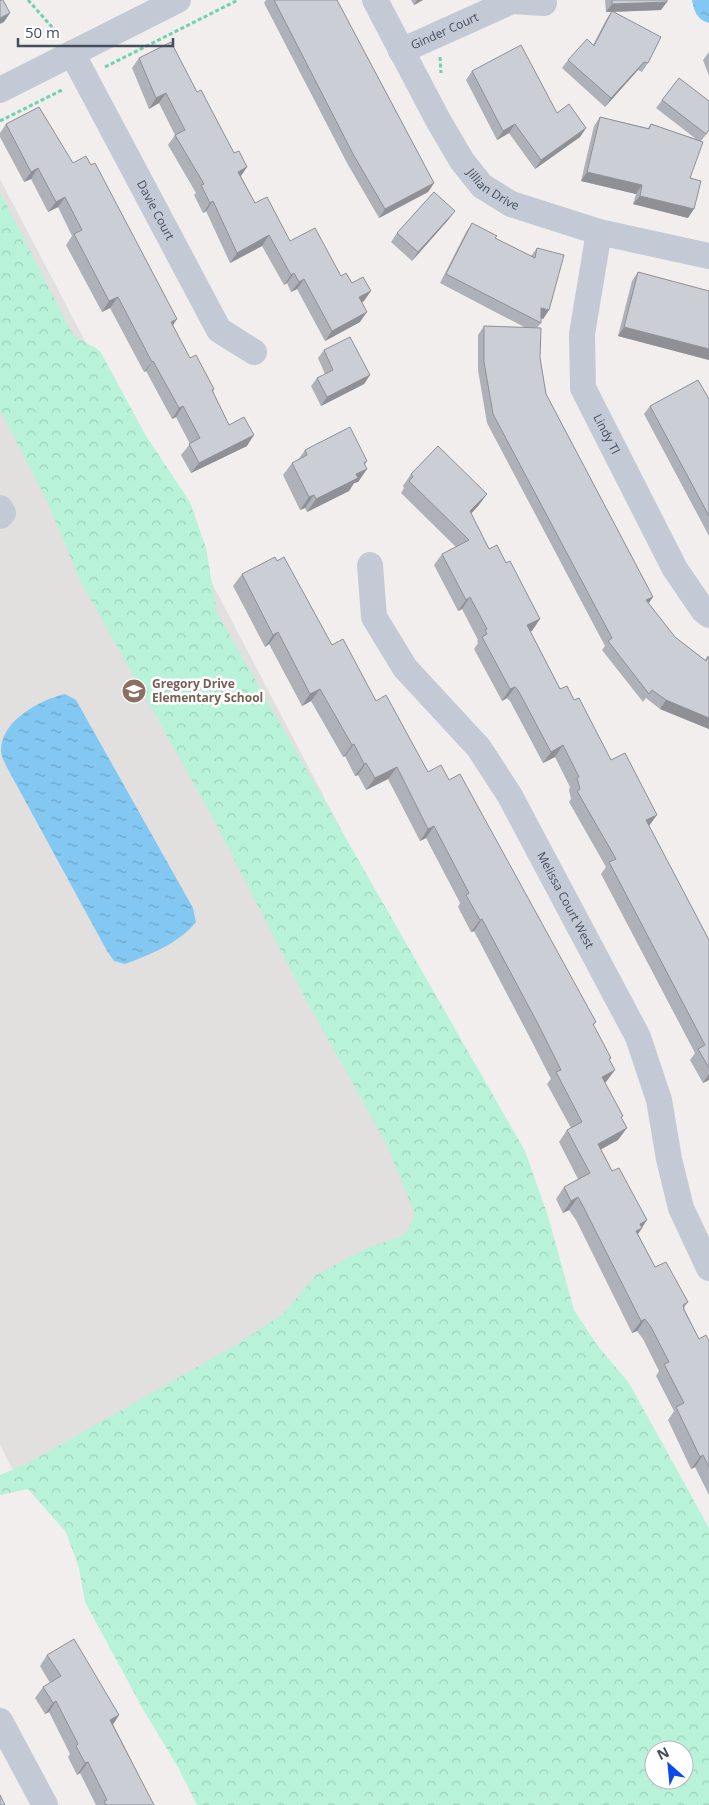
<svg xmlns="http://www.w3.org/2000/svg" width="709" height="1805" font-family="'Open Sans',sans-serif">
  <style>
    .education { fill: #e2dfdf }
    .forest { fill: url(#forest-crowns); fill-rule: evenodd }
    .water { fill: url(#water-ripples) }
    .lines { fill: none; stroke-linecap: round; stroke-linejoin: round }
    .path { stroke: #6ed2b1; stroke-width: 3; stroke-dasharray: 4 2.5; stroke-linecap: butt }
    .minor { stroke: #c3cad6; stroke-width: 26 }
    .wall { fill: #afb1b8 }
    .shaded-wall { fill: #8f9096 }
    .building { fill: #ccced6; stroke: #8f9096 }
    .labels { text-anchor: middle; stroke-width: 5; stroke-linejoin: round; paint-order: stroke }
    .street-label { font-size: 12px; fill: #444d5c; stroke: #fff }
    .education-label { font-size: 12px; font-weight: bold; fill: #785e54; stroke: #fff; text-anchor: start }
  </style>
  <defs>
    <pattern id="forest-crowns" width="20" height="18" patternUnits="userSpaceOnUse" patternTransform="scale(1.25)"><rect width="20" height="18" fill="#b8f2d8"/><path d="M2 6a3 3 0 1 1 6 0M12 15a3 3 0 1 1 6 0" fill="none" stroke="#9fd1bc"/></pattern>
    <pattern id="water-ripples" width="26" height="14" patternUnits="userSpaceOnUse" patternTransform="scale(1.25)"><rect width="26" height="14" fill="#82c8f2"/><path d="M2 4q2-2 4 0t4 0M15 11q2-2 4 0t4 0" fill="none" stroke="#6ca5c7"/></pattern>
  </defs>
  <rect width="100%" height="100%" fill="#f1eeed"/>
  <path class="education" d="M 0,179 L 537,1203 L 18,1480 L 0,1445 Z"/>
  <path class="forest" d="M 0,192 L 73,335 L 100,351 L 146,436 L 190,502 L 206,548 L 217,613 L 525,1151 L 548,1216 L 574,1310 L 597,1345 L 629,1383 L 709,1528 L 709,1805 L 197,1805 L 179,1769 L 144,1711 L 85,1602 L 79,1568 L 66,1532 L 28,1489 L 0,1495 L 0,1475 L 32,1461 L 236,1345 L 283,1314 L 316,1275 L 365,1249 L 406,1234 L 415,1214 L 387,1145 L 305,998 L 214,820 L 80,580 L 47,501 L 0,410 ZM 654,1750 L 684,1750 L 684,1780 L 654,1780 Z"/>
  <path class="water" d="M 692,0 L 709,0 L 709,23 C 697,20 694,11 692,0 Z
    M 65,694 L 76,700 L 193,908 L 196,922 C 179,943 150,955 125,964 L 114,961 L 107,951 L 10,773 C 7,767 1,757 1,751 C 1,720 40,700 65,694 Z"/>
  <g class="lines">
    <path class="path" d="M 28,0 L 59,35
      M 440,57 L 441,73
      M 105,67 L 238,0
      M 0,121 L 64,89"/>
    <g class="minor">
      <path id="s1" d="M 375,0 L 438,120 L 462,161 L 482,186 L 511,204 L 599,232 L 709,256"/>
      <path id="s2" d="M 401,51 L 512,1 L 544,3"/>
      <path id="s3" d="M 72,53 L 219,330 L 254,352"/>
      <path d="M 0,90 L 178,0"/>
      <path id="s4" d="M 599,232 L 582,334 L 583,388 L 675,569 L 703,610 L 709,615"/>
      <path d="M 0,508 L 3,513 L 0,516"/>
      <path id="s5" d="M 370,565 L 374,617 L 405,668 L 479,748 L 510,796 L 638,1037 L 659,1100 L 669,1159 L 681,1208 L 709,1268"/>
      <path d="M 0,1721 L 45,1805"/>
    </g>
  </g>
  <path class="wall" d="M 266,0 L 337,0 L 434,183 L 428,192 L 379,218 L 347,163 L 264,3 Z
    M 411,0 L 423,0 L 414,5 Z
    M 605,0 L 667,0 L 661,10 L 613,12 L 648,63 L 642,72 L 638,70 L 605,107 L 562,68 L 568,60 L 593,45 L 606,20 L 611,12 L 606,12 Z
    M 709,52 L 709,76 L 703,60 Z
    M 139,58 L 197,92 L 234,153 L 247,167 L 241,176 L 255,203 L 290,241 L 341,276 L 364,301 L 362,302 L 360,322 L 325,341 L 297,289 L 291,292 L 287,283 L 284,285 L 262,246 L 230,263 L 206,211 L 203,213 L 194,195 L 196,193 L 168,145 L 175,135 L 159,103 L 149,109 L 132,68 Z
    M 472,71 L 557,113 L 586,128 L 580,137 L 535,169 L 509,133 L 497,140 L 466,80 Z
    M 662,100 L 709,101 L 709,131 L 701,141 L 690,178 L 688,218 L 633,204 L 636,194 L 581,181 L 594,126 L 600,117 L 648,128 L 651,124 L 696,139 L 656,108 Z
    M 6,124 L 73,163 L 173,325 L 190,358 L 214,389 L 213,392 L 229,425 L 247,446 L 191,473 L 181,455 L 190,444 L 176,417 L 172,419 L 146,371 L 144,372 L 110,308 L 102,312 L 66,245 L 72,236 L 58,207 L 48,212 L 31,179 L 24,182 L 0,137 L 0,133 Z
    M 449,219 L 412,261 L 391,242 L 397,233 Z
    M 472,223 L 495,238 L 531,256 L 537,248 L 549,310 L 543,319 L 541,318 L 541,323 L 537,328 L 540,358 L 546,394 L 653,597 L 648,603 L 675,637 L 705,660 L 708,655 L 709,729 L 660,709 L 646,698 L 643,702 L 602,650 L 605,646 L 487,423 L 478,370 L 478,335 L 484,326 L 526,328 L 440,283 L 466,232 Z
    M 638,272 L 709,291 L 709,360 L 618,336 L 632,281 Z
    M 324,350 L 370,375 L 364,384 L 321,406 L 311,386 L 317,378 L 325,374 L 318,358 Z
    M 709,399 L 709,536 L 644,414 L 650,406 Z
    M 305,450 L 367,461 L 364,465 L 367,469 L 358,482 L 354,483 L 349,491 L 307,512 L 305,508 L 300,510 L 283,475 L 292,463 L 298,460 Z
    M 411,474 L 479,505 L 471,514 L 532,631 L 530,631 L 560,689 L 574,700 L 611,760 L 649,826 L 709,940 L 709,1080 L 703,1083 L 690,1060 L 695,1053 L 601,874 L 606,867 L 569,802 L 571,799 L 569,790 L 570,787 L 555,757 L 543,763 L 510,701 L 507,698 L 502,701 L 474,649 L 478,643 L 477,641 L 478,640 L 462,609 L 458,611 L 434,565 L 442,554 L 456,547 L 401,493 L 404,488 L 403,486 Z
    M 242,574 L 332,645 L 376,701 L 428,772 L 449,780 L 596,1022 L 593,1026 L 611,1058 L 609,1061 L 606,1082 L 605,1083 L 621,1118 L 618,1140 L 601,1149 L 642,1228 L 638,1234 L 655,1267 L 688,1302 L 684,1308 L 699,1339 L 709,1341 L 709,1495 L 695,1467 L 691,1469 L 668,1420 L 674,1411 L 656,1376 L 659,1371 L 643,1339 L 637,1331 L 632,1333 L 576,1220 L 569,1210 L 563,1213 L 556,1199 L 564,1187 L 578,1179 L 559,1142 L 567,1130 L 571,1128 L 547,1084 L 551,1079 L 529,1036 L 474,931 L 471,932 L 458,907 L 460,903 L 426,838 L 420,841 L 388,779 L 366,790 L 358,775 L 355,776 L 345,756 L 343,757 L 311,701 L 302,706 L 269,644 L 265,647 L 233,586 Z
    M 47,1655 L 119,1715 L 113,1724 L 154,1805 L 96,1805 L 80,1773 L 77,1775 L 68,1757 L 70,1754 L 49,1712 L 45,1714 L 35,1698 L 43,1687 L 50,1683 L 40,1666 Z"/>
  <path class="shaded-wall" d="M 417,0 L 423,0 L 414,5 Z
    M 667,2 L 661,10 L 606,12 L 612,4 Z
    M 10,13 L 4,22 L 0,24 L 0,18 Z
    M 644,62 L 638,70 L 605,107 L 611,98 Z
    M 166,93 L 159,103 L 149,109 L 156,98 Z
    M 515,124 L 509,133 L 497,140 L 503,131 Z
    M 586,128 L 580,137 L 535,169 L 541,160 Z
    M 247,167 L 240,177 L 238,172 Z
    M 38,168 L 31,179 L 24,182 L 31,172 Z
    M 587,172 L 642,185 L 636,194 L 581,181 Z
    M 434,183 L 428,192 L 379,218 L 385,209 Z
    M 640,196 L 694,209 L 688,218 L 633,204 Z
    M 65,197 L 58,207 L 48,212 L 56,202 Z
    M 213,201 L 206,211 L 203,213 L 210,203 Z
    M 455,211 L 449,219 L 412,261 L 418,252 Z
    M 269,235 L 262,246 L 230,263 L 237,253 Z
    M 294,273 L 287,283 L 284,285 L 291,275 Z
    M 304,279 L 297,289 L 291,292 L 299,282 Z
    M 371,291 L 364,301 L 352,307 L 359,297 Z
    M 118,297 L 110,308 L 102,312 L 109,301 Z
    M 541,308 L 549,310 L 543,319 L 535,317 Z
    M 367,312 L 360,322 L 325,341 L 332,331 Z
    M 177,319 L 170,330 L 171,322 Z
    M 624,327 L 709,349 L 709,360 L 618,336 Z
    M 153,361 L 146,371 L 144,372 L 152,362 Z
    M 370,375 L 364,384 L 321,406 L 327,397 Z
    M 183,406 L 176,417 L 172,419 L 179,408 Z
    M 254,435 L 247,446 L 191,473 L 199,463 Z
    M 367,461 L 359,473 L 367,469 L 358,482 L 354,483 L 349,491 L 307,512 L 316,499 L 364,463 Z
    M 487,494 L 479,505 L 462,523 L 470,511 Z
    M 314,495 L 305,508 L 300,510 L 309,497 Z
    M 470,597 L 462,609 L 458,611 L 466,600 Z
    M 653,597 L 647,606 L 646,600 Z
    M 540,619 L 532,631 L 519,637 L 527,625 Z
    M 278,632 L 269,644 L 265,647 L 273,635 Z
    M 515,687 L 507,698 L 502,701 L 510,689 Z
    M 320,689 L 311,701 L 302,706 L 310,694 Z
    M 666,700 L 709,718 L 709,729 L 660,709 Z
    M 354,744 L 345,756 L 343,757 L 352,745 Z
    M 563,745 L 555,757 L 543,763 L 551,752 Z
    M 366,763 L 358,775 L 355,776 L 364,764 Z
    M 397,767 L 388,779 L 366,790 L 375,778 Z
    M 657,815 L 649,826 L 646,820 Z
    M 434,826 L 426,838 L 420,841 L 428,829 Z
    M 482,919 L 474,931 L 471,932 L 480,920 Z
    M 615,1070 L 606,1082 L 593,1089 L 602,1077 Z
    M 709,1074 L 709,1080 L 703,1083 Z
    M 627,1128 L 618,1140 L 589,1156 L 598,1144 Z
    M 578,1197 L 569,1210 L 563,1213 L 571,1201 Z
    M 647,1220 L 634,1240 L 628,1243 L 640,1224 Z
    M 645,1319 L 637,1331 L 632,1333 L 641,1321 Z
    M 703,1455 L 695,1467 L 691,1469 L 700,1457 Z
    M 56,1701 L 49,1712 L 45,1714 L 53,1703 Z
    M 119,1715 L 112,1726 L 110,1720 Z
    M 88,1762 L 80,1773 L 77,1775 L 85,1763 Z"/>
  <path class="building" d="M 0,0 L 3,0 L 10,13 L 0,18 Z
    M 274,0 L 337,0 L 434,183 L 385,209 L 353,154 Z
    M 612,0 L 667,0 L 667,2 L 612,4 Z
    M 612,11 L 661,37 L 648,63 L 644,62 L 611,98 L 568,60 L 587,39 L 594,46 Z
    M 171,42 L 197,92 L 201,90 L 234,153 L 239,151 L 247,167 L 238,172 L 255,203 L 267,197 L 290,241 L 315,228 L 341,276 L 346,273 L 352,283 L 363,277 L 371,291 L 359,297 L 367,312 L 332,331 L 304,279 L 299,282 L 294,273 L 291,275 L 269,235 L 237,253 L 213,201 L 210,203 L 201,185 L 204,184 L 175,135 L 185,130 L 166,93 L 156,98 L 139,58 Z
    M 521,45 L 557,113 L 569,104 L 586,128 L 541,160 L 515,124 L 503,131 L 472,71 Z
    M 679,78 L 709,101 L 709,130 L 706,134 L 662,100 Z
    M 39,107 L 73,163 L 86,156 L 91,165 L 95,163 L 177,319 L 171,322 L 190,358 L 196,355 L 214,389 L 212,390 L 229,425 L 244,417 L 254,435 L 199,463 L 189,444 L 200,438 L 183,406 L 179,408 L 153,361 L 152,362 L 118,297 L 109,301 L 74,234 L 82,230 L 65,197 L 56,202 L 38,168 L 31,172 L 6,124 Z
    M 600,117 L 649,129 L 651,124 L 703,142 L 690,178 L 701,181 L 694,209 L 640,196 L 642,185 L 587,172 Z
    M 434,192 L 455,211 L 418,252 L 397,233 Z
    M 472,223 L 497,236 L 495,238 L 535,258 L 537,248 L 564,255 L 549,310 L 541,308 L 541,323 L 446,274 Z
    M 638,272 L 709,291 L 709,349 L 624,327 Z
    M 484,326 L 541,328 L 540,358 L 546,394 L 653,597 L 646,600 L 675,637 L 706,661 L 709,656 L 709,718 L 666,700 L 652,690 L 649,694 L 608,641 L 612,638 L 493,414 L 484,362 Z
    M 350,337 L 370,375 L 327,397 L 317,378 L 333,370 L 324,350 Z
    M 698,380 L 709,399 L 709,516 L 650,406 Z
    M 350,427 L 367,461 L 364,463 L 367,469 L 356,474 L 358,478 L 316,499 L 314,495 L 309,497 L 292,463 L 307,455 L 305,450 Z
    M 438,446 L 487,494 L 470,511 L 489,549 L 497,545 L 506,563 L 510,561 L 540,619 L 527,625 L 560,689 L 567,686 L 574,700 L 579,698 L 611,760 L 625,753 L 657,815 L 646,820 L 709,940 L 709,1068 L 698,1049 L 705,1045 L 609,862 L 616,859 L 577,791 L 580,789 L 577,778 L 579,777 L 563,745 L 551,752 L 518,690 L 515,687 L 510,689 L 482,637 L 487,634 L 485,630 L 487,629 L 470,597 L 466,600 L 442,554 L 469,540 L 409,481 L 413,477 L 411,474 Z
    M 275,557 L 277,561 L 284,557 L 332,645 L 343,639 L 376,701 L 386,695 L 428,772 L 441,765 L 449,780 L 460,774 L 596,1022 L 593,1024 L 611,1058 L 609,1059 L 615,1070 L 602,1077 L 623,1116 L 621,1117 L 627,1128 L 598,1144 L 612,1171 L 619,1168 L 647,1220 L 640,1224 L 642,1228 L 636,1231 L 655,1267 L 666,1262 L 688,1302 L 683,1305 L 684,1310 L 699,1339 L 706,1335 L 709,1341 L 709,1467 L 703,1455 L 700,1457 L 676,1407 L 684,1403 L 664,1364 L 669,1362 L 651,1327 L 645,1319 L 641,1321 L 584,1208 L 578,1197 L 571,1201 L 564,1187 L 590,1173 L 567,1130 L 582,1122 L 556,1072 L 561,1070 L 538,1024 L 482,919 L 480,920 L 466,895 L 469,893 L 434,826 L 428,829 L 397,767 L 375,778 L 366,763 L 364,764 L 354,744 L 352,745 L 320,689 L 310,694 L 278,632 L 273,635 L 242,574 Z
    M 74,1639 L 119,1715 L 110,1720 L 154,1805 L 106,1805 L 104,1801 L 107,1800 L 88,1762 L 85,1763 L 76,1746 L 78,1744 L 56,1701 L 53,1703 L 43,1687 L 61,1676 L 47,1655 Z
    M 0,1795 L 5,1805 L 0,1805 Z"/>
  <defs>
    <symbol id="school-disc" viewBox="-11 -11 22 22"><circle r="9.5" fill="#8d6e63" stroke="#fff"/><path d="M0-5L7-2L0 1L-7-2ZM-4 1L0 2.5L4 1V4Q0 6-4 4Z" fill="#fff"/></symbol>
  </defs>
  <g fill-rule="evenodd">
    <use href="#school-disc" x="120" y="677" width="28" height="28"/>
  </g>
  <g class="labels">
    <g class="street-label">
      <text dy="4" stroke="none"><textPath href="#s2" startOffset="48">Ginder Court</textPath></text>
      <text dy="4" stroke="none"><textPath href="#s1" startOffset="226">Jillian Drive</textPath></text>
      <text dy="4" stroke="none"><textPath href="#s3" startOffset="178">Davie Court</textPath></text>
      <text dy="4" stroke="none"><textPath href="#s4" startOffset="209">Lindy Tl</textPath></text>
      <text dy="4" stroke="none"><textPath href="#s5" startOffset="396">Melissa Court West</textPath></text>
    </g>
    <g class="education-label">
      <text x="152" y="688">Gregory Drive<tspan x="152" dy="14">Elementary School</tspan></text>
    </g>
  </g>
  <g transform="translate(669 1765) rotate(333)"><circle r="24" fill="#ffffff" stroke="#b4b8be"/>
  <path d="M0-4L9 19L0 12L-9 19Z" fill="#0c49ec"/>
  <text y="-8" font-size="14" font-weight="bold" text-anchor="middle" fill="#444d5c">N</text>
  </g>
  <path d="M18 38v8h155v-8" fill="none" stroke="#444d5c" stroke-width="2.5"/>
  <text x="25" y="38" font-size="15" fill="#444d5c" stroke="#ffffff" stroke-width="4" paint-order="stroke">50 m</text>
</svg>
